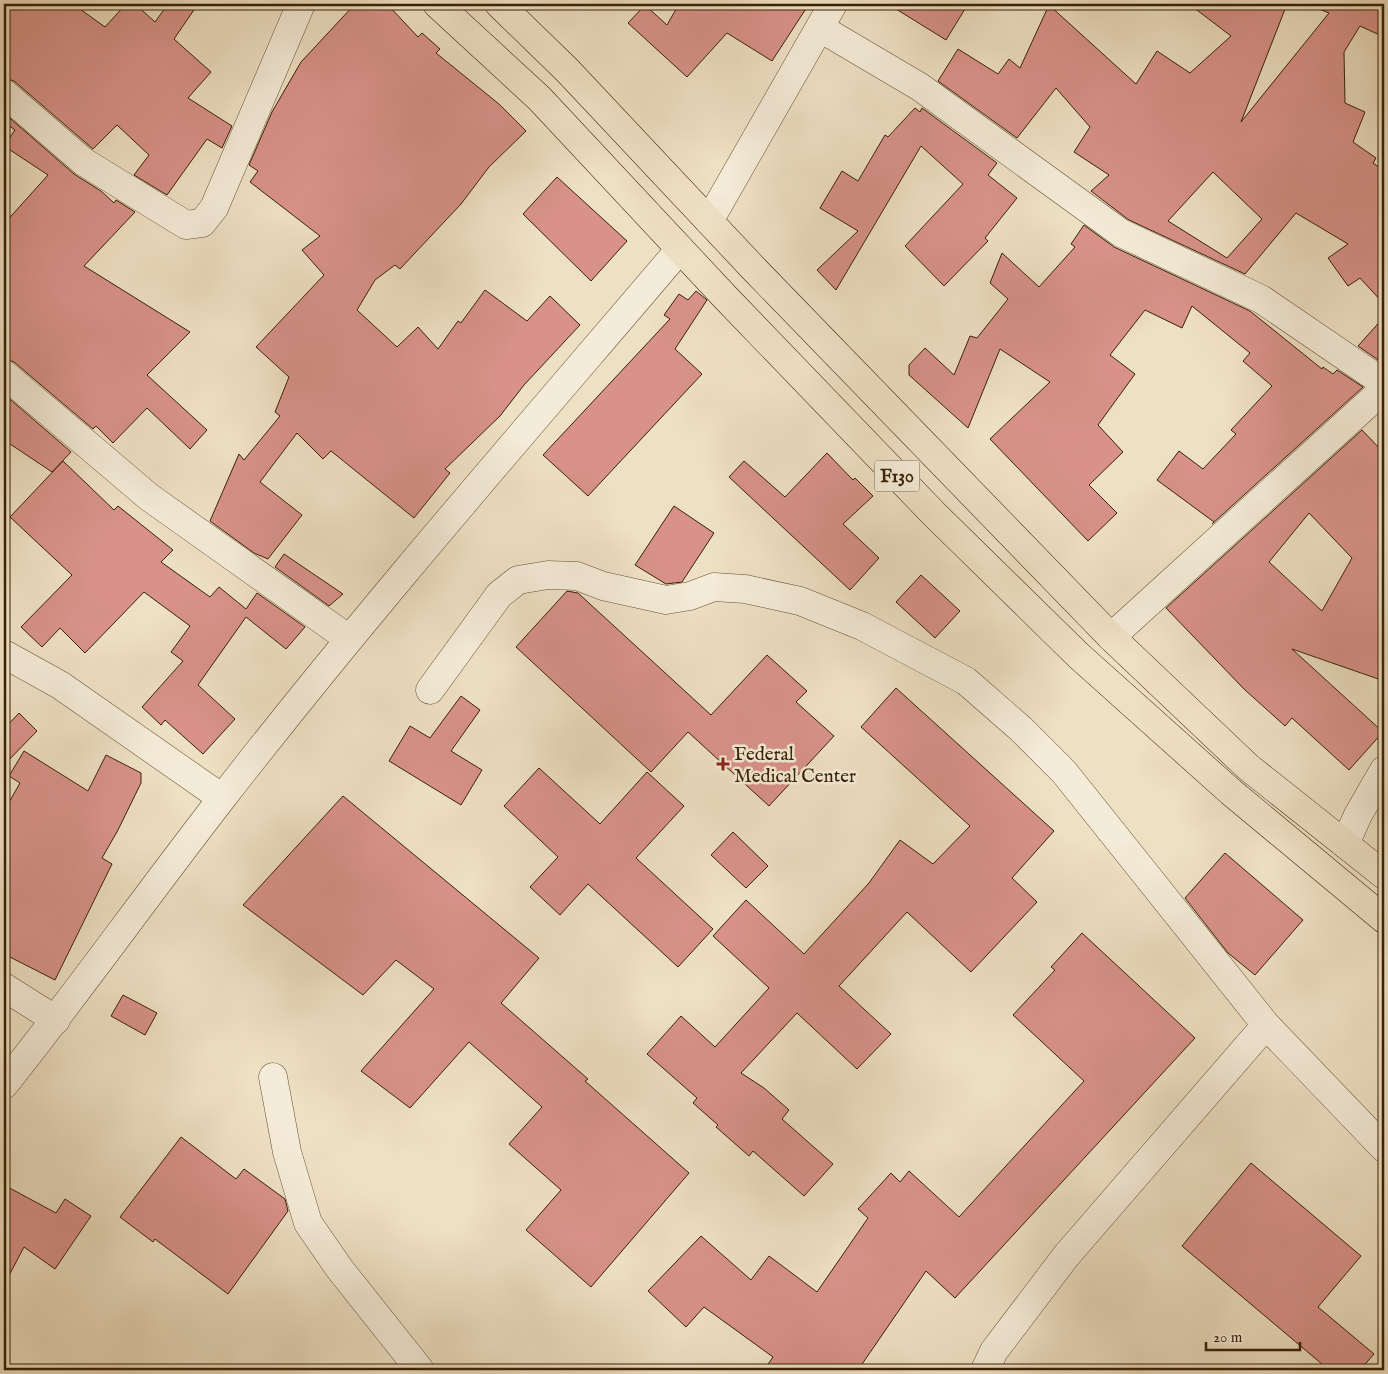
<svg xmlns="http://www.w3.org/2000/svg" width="1388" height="1374" font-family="'IM FELL English',serif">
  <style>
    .building { fill: #d89289; stroke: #392104; fill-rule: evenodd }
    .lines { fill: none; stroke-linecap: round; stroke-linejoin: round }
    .minor-casing { stroke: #665134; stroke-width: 29 }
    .major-casing { stroke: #392104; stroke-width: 29 }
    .minor { stroke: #f4ebd8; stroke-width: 28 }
    .major { stroke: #eee0c3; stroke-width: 28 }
    .poi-dot { fill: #8f2418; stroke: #f4ebd8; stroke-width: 2 }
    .labels { text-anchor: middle; stroke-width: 5; stroke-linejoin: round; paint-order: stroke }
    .shield { fill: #f4ebd8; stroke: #715e44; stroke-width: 1 }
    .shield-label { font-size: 18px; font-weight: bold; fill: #392104 }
    .poi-label { font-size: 19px; fill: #392104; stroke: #f4ebd8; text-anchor: start }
  </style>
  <rect width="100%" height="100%" fill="#eee0c3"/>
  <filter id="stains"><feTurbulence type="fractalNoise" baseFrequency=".004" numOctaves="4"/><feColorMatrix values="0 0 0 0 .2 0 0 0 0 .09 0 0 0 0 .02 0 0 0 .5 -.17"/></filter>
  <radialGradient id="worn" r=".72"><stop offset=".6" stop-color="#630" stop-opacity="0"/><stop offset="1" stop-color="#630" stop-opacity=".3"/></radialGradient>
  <path class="building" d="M 4,4 L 73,4 L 105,27 L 126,4 L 135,4 L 155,22 L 168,4 L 198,4 L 174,39 L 211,72 L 188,98 L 232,126 L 222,148 L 207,139 L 167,195 L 134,175 L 149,155 L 117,125 L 93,149 L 14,81 L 4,78 Z
    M 355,4 L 387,4 L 418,37 L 422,33 L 440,49 L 436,53 L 499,104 L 526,131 L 489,167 L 461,204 L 400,269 L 395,265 L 375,280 L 357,310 L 397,347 L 418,327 L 438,349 L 458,321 L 461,323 L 485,290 L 527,321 L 550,296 L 580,325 L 524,385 L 500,416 L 445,469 L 450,473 L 414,518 L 331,451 L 323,459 L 297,433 L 260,482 L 302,515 L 268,559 L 254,553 L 210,521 L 239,454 L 244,460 L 280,416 L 275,412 L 289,377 L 256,347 L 324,275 L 302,250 L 320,236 L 250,182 L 258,171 L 249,165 L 272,112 L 301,62 Z
    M 679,4 L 809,4 L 772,61 L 727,33 L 687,77 L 628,23 L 645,5 L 667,25 Z
    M 888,4 L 968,4 L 946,40 Z
    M 1189,4 L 1287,4 L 1241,122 L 1329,13 L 1307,4 L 1384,4 L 1384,37 L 1360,26 L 1344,52 L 1345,103 L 1365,112 L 1353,142 L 1376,158 L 1373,163 L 1384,171 L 1384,304 L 1360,278 L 1348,286 L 1328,258 L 1348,244 L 1296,213 L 1245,274 L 1129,220 L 1091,191 L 1109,175 L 1074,152 L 1090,127 L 1056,88 L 1017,138 L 938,81 L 958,49 L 998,74 L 1009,59 L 1020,68 L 1049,5 L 1136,84 L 1157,51 L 1190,73 L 1231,36 ZM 1213,172 L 1262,219 L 1227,258 L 1168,221 Z
    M 915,108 L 920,112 L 922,108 L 997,163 L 988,175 L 1017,198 L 985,238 L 988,241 L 944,286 L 905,246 L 963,184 L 921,146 L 836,290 L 817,270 L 858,231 L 820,208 L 842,171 L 858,181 L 885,135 L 888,137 Z
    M 4,113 L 74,174 L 101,191 L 114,203 L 116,200 L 135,212 L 84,266 L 190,332 L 147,375 L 207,430 L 190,449 L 147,408 L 113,443 L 96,426 L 93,429 L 14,362 L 4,359 L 4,224 L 48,175 L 4,146 L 15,130 L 4,122 Z
    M 557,177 L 627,241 L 591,281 L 523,214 Z
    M 1084,225 L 1114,247 L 1250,311 L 1322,369 L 1323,367 L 1333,374 L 1337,370 L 1363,387 L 1212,524 L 1214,522 L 1157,480 L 1179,451 L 1203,469 L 1236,434 L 1231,430 L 1272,386 L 1243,361 L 1250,353 L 1192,306 L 1182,328 L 1145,310 L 1110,355 L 1135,374 L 1098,425 L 1123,452 L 1089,485 L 1117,513 L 1088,541 L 990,439 L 1050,382 L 1000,349 L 968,428 L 909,375 L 909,365 L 925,348 L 954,375 L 970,336 L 977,338 L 1008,299 L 990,283 L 1002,253 L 1039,287 L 1075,247 L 1071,244 Z
    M 696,291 L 707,300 L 675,349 L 702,374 L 588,496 L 543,455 L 670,319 L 664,315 L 679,294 L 688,300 Z
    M 1384,317 L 1384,364 L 1358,346 Z
    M 4,394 L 71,452 L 52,472 L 4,440 Z
    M 1362,430 L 1384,453 L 1384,681 L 1292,649 L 1383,732 L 1349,770 L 1292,718 L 1285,726 L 1244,689 L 1166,608 ZM 1309,513 L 1352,558 L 1322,611 L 1269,562 Z
    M 827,453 L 853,480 L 855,478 L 873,496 L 843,524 L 879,558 L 850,590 L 729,477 L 744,461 L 785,497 Z
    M 63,461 L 114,510 L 118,506 L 173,550 L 161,562 L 210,597 L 219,587 L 246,609 L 257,593 L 305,627 L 286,649 L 246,617 L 198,685 L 235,719 L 203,754 L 165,720 L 161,725 L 142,707 L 183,661 L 171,652 L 190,626 L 144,592 L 85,653 L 60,628 L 42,647 L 21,627 L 72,575 L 10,517 Z
    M 674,506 L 714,533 L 682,582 L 666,584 L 635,565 Z
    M 284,554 L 343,594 L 329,606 L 275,567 Z
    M 921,575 L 960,611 L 935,638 L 896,602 Z
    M 567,591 L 578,593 L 711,715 L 767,655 L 807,691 L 796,702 L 834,736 L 769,806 L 688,732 L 651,772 L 516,647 Z
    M 896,688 L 1054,831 L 1012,878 L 1037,902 L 971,972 L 907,912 L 839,986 L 891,1034 L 857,1069 L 797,1013 L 741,1073 L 764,1088 L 789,1110 L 782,1119 L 833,1164 L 804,1196 L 753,1151 L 749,1156 L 716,1127 L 718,1125 L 693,1103 L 697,1098 L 647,1054 L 681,1016 L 715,1047 L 769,988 L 713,936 L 746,900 L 804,954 L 869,883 L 900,840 L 933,864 L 970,826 L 861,727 Z
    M 461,696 L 480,710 L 451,751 L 482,770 L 461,805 L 389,761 L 410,726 L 430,738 Z
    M 19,713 L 37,731 L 4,765 L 4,729 Z
    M 24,751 L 88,791 L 106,755 L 141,773 L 141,783 L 118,830 L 102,858 L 112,864 L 55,980 L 4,954 L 4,811 L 20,783 L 9,776 Z
    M 539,768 L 600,824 L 647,772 L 684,806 L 636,858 L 713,929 L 678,967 L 588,884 L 560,915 L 530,887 L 558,857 L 504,806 Z
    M 343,796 L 539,958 L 501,1003 L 588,1079 L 585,1081 L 689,1173 L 591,1287 L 526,1230 L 561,1190 L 509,1144 L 542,1107 L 469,1042 L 410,1108 L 361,1071 L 434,989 L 396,960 L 363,995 L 243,905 Z
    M 733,832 L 768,866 L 746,888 L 711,855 Z
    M 1225,853 L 1303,920 L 1255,975 L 1228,953 L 1185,898 Z
    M 1082,933 L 1195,1038 L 955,1298 L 926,1271 L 858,1370 L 764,1370 L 773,1357 L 704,1307 L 686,1327 L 648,1291 L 701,1236 L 751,1280 L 769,1256 L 817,1292 L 868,1218 L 858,1209 L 891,1173 L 900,1182 L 909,1171 L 959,1217 L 1084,1081 L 1013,1015 L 1055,970 L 1051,967 Z
    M 123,995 L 157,1013 L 145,1035 L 111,1016 Z
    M 181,1137 L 236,1179 L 244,1169 L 285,1199 L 288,1211 L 228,1294 L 155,1239 L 153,1242 L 120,1217 Z
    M 1251,1163 L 1361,1256 L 1318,1307 L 1374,1354 L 1360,1370 L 1329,1370 L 1182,1246 Z
    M 4,1185 L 56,1213 L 65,1199 L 91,1216 L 55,1269 L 24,1247 L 4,1285 Z"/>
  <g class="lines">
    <defs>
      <path id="minor" d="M 820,28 L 920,87 L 1121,233 L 1261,299 L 1384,383
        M 4,93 L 84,162 L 186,225 L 202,223 L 214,208 L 301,4
        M 709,221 L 833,4
        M 4,374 L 149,497 L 349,639
        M 1111,637 L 1384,389
        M 4,654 L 60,685 L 222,798
        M 430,690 L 499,595 L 518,580 L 548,575 L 577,576 L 603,586 L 666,600 L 690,596 L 714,587 L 745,589 L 800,601 L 862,626 L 966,681 L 1021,729 L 1064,772 L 1266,1025 L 1066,1256 L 994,1351 L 985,1370
        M 1345,844 L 1358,815 L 1384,770
        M 4,987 L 56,1020
        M 1266,1025 L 1384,1148
        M 273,1077 L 287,1152 L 308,1223 L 339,1268 L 420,1370
        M 4,1085 C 79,991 149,892 223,797 C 369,609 526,430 680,249"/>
      <path id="major" d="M 437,4 L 539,98 L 726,298 L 935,515 L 1079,656 L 1231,792 L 1384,919
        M 499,4 L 567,70 L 755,270 L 1111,637 L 1248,767 L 1384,875"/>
    </defs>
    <use href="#minor" class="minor-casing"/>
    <use href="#major" class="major-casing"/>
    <use href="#minor" class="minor"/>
    <use href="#major" class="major"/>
  </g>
  <path class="poi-dot" d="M720.5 756.5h5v5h5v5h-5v5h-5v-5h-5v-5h5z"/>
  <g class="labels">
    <rect class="shield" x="874.5" y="460.5" width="45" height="31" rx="4"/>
    <g class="shield-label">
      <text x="897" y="482">F130</text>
    </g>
    <g class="poi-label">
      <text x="734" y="760">Federal<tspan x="734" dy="22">Medical Center</tspan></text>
    </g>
  </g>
  <rect width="1388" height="1374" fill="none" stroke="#eee0c3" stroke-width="20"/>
  <rect x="5" y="5" width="1378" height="1364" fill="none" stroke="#392104" stroke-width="2.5"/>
  <rect x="10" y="10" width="1368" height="1354" fill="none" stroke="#392104"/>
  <path d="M1206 1342v8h94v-8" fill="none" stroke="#392104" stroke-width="2.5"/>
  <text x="1213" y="1342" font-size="15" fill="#392104" stroke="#f4ebd8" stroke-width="4" paint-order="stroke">20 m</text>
  <rect width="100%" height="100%" filter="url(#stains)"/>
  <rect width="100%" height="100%" fill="url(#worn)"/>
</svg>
